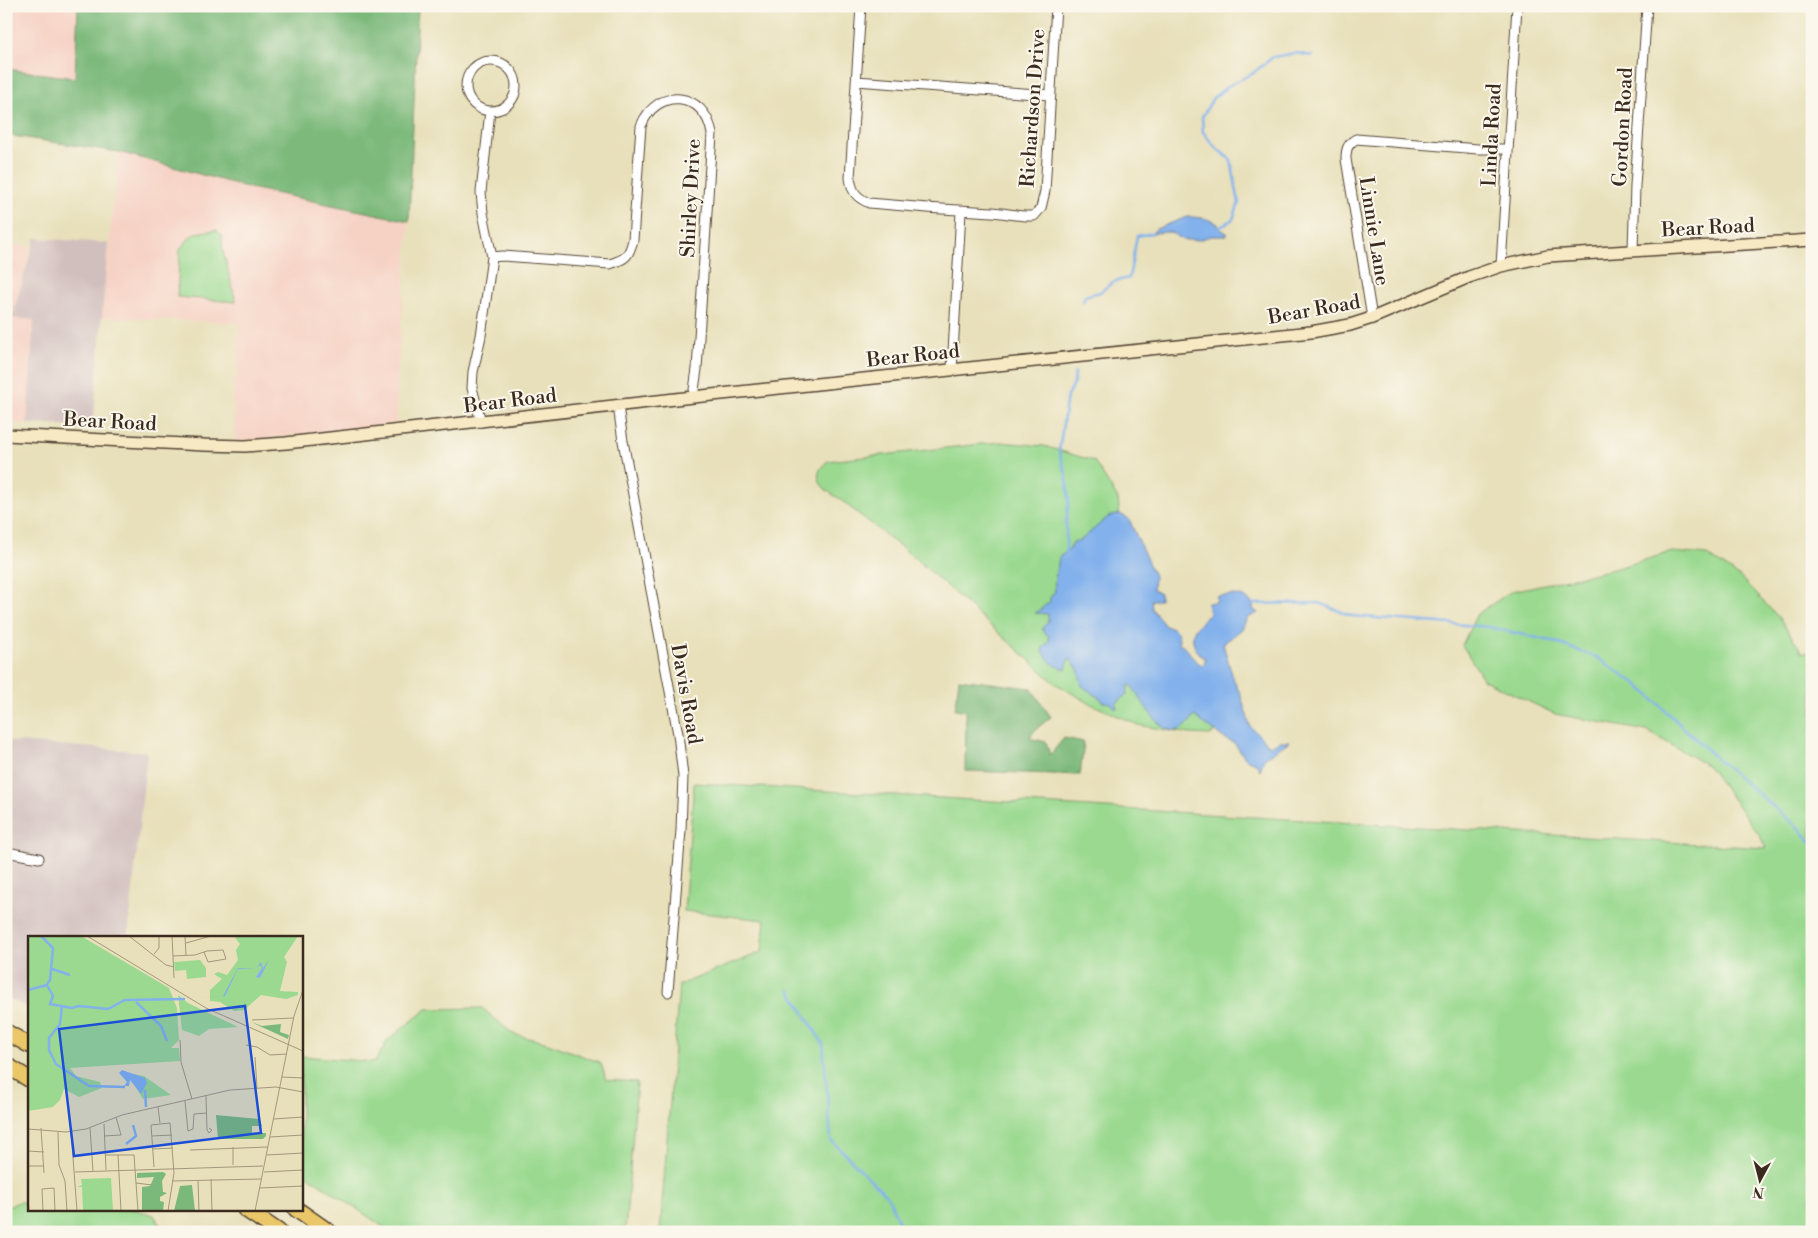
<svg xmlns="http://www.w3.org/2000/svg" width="1818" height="1238" font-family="'Libre Bodoni',serif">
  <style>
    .built { fill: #f6d2c4 }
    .industrial { fill: #d1bfbe }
    .green { fill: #9ad98f; stroke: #6a8256 }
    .forest { fill: #7bb97a; stroke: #5b724c }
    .water { fill: #82b1ec; stroke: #5e6e85 }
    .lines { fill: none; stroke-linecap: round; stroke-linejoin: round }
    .stream { stroke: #82b1ec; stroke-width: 2.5 }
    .minor-casing { stroke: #554535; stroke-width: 11 }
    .secondary-casing { stroke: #554535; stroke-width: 14 }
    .motorway-casing { stroke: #554535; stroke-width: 18 }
    .minor { stroke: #fff; stroke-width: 9 }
    .secondary { stroke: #f7e9c3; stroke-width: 11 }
    .motorway { stroke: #eac769; stroke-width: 15 }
    .labels { text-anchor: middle; stroke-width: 4; stroke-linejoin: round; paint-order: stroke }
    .street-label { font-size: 20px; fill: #3b2a1e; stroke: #fbf7ec }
    .inset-river { fill: none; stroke: #82b1ec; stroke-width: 2.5 }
    .inset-road { fill: none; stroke: #a3977c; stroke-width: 1 }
    .view { fill: #1d4ed8; fill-opacity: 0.15; stroke: #1d4ed8; stroke-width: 2.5 }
    .inset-edge { fill: none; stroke: #3b2a1e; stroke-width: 2.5 }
  </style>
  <rect width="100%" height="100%" fill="#fbf7ec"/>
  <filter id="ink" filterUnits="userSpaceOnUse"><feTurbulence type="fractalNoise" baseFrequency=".02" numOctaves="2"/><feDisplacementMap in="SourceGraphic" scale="10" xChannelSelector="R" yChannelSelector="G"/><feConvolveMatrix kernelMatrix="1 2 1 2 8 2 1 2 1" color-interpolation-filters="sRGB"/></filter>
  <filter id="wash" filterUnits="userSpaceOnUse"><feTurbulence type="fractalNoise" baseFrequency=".0096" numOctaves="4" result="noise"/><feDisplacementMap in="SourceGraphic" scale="20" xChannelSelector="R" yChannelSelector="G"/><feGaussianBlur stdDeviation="1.12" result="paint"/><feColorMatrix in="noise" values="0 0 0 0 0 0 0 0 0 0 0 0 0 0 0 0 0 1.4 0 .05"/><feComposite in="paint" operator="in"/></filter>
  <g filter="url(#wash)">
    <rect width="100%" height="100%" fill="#e8e0ba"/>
    <path class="built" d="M 6,6 L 78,6 L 75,78 L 6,69 Z
      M 119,152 L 250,188 L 409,221 L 397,378 L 397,424 L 262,439 L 235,440 L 232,383 L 237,380 L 239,323 L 101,317 Z
      M 6,244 L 32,246 L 12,318 L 34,319 L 27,424 L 6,423 Z"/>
    <path class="industrial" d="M 35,238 L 108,243 L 93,426 L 27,424 L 34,320 L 12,318 Z
      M 6,741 L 147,752 L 128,937 L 29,937 L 29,1009 L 6,996 Z"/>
    <path class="green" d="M 217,230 L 218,233 L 222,235 L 223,251 L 236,302 L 177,297 L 180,249 L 194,233 Z
      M 1000,442 L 1044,446 L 1094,461 L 1118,499 L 1123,549 L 1142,592 L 1224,727 L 1210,735 L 1189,734 L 1138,725 L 1091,704 L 1056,684 L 915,558 L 837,497 C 820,488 810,475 828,461 Z
      M 1672,552 L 1707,555 L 1740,577 L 1780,619 L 1802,652 L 1812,653 L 1812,1232 L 660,1232 L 679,985 L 762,952 L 765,920 L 684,911 L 694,783 L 1766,848 L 1760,836 L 1708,766 L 1647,731 L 1555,714 L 1484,680 L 1462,645 L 1477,614 L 1512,591 L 1610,570 Z
      M 482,1008 L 513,1034 L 548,1043 L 601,1063 L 606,1080 L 637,1082 L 625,1232 L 391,1232 L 301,1171 L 301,1056 L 375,1062 L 388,1040 L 427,1009 Z
      M 18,1202 L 29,1202 L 29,1209 L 133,1209 L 154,1215 L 164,1232 L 6,1232 L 6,1208 Z"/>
    <path class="forest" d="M 78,6 L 418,6 L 409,221 L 250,188 L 119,152 L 6,135 L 6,69 L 75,78 Z
      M 959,679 L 1031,688 L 1051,717 L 1036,729 L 1029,738 L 1046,742 L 1050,755 L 1064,738 L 1084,742 L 1080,775 L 965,771 L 966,711 L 955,709 Z"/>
    <path class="water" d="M 1187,217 C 1199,217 1207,218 1218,224 L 1219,228 L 1227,233 L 1226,236 L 1211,236 L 1198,240 L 1183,240 L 1170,232 L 1152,233 L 1156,229 Z
      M 1120,514 L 1129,519 L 1154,576 L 1153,589 L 1160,593 L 1160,600 L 1151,600 L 1152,609 L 1165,626 C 1176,628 1179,631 1179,643 C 1191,649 1190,660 1202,665 L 1205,663 L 1205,658 C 1196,653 1189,639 1195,629 C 1196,626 1199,625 1201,622 C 1204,618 1204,616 1209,614 L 1207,603 L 1216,602 L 1217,599 L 1215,597 L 1222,595 L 1224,596 C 1236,594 1244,595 1253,604 L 1253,609 L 1258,613 L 1247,618 L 1242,629 L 1223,644 L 1234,681 L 1241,695 L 1250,726 L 1270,746 L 1279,741 L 1290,741 L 1264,758 L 1260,771 L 1257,764 L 1246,759 L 1234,743 L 1225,739 L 1194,716 C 1168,756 1146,704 1130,684 L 1128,687 L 1127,695 L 1116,703 L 1117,708 L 1115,708 L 1111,703 L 1103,702 L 1100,698 L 1082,686 L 1078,669 L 1069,658 L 1066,669 C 1054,667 1048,661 1042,650 L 1045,645 L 1049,642 L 1049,636 L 1043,631 L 1043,627 L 1048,622 L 1048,614 L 1035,613 C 1042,610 1044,605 1050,602 L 1050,598 L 1055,591 C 1053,579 1058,569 1059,557 L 1069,550 L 1073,542 L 1081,540 L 1108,517 Z"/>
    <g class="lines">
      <path class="stream" d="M 1219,228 L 1233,219 L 1239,203 L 1235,182 L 1231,160 L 1215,147 L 1203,132 L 1202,117 L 1213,98 L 1228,86 L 1253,73 L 1273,57 L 1296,53 L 1312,56
        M 1083,302 L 1085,296 L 1100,292 L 1113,282 L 1129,278 L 1137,236 L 1152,233
        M 1066,553 L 1066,523 L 1069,499 L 1066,474 L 1059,452 L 1067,396 L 1074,383 L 1075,372
        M 1253,604 L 1319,603 L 1352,616 L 1489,627 L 1551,641 L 1596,657 L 1637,684 L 1717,759 L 1801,830 L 1812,843
        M 790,990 L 823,1044 L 831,1140 L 888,1197 L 903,1232"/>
    </g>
  </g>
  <g filter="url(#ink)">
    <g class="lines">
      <defs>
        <path id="minor" d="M 861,6 L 850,178 C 852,192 856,197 869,203 C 910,207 951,210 992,212 C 1007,213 1019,217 1034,216 L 1041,208 L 1045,191 L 1056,6
          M466 86a25 25 0 1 1 50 0a25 25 0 1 1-50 0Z
          M 856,81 L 1050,95
          M 1633,250 L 1635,186 L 1647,6
          M 492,257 L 503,256 L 610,264 C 626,259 629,256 633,240 L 641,126 C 657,86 705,91 712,134 L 697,369 L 693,397
          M 1501,266 L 1517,6
          M 1372,318 L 1346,159 C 1346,150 1347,144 1356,139 L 1478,149 L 1508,149
          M 952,370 L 961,212
          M 618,406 L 623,441 L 678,734 L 683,776 L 681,830 L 668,992
          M 481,422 L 472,388 L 473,372 L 481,336 L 492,257 L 483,213 L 481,192 L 490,111
          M 6,852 L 39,858"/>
        <path id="secondary" d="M 6,435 L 204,445 L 245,446 L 286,443 L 693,397 L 1311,332 L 1350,325 L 1372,318 L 1469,277 L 1501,266 L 1548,256 L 1812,240"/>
        <path id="motorway" d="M 6,1032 L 29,1045
          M 6,1065 L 29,1079
          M 245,1209 L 279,1232
          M 296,1209 L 329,1232"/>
      </defs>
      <use href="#minor" class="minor-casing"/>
      <use href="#secondary" class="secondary-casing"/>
      <use href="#motorway" class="motorway-casing"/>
      <use href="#minor" class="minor"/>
      <use href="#secondary" class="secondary"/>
      <use href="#motorway" class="motorway"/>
    </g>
  </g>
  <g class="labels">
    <g class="street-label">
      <text transform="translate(1032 108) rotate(-86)" y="7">Richardson Drive</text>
      <text transform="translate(1622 127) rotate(-87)" y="7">Gordon Road</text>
      <text transform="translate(1491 135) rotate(-87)" y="7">Linda Road</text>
      <text transform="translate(690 198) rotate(-87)" y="7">Shirley Drive</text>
      <text transform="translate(1708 227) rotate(-3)" y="7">Bear Road</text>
      <text transform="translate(1375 231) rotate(81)" y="7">Linnie Lane</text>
      <text transform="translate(1314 309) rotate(-10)" y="7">Bear Road</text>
      <text transform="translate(913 355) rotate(-6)" y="7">Bear Road</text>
      <text transform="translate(510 400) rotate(-7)" y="7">Bear Road</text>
      <text transform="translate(110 421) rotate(3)" y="7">Bear Road</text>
      <text transform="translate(687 694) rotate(80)" y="7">Davis Road</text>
    </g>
  </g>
  <g transform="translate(28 936)">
    <rect width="275" height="275" fill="#e8e0ba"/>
    <path d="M 0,0 L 53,0 L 141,52 L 149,72 L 151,104 L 143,112 L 151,112 L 152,125 L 42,132 L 48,140 L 72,146 L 74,152 L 51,161 L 36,153 L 32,164 L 25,171 L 0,175 ZM 206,0 L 270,0 L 256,21 L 259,26 L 252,55 L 270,56 L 270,59 L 258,63 L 233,59 L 216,74 L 206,75 L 192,66 L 182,65 L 182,54 L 194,43 L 186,38 L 190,36 L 199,39 L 210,24 L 208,14 L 212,8 ZM 172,24 L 178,32 L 178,41 L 159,43 L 158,34 L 147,35 L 146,26 ZM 150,59 L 160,67 L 210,91 L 181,93 L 171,100 L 154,94 ZM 99,137 L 116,140 L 143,159 L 115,163 ZM 83,242 L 85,275 L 55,275 L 54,251 L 49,251 L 54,249 L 53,243 Z" fill="#9ad98f"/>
    <path d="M 223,86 L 234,90 L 253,88 L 252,96 L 261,99 L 260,103 ZM 188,179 L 231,183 L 234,190 L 224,190 L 224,197 L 238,197 L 238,200 L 235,203 L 190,203 ZM 135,236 L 138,238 L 134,245 L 135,256 L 139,257 L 132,261 L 132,265 L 136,266 L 135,275 L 114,275 L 114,251 L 122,250 L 126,241 L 109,242 L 109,237 ZM 164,249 L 167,275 L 146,275 L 152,250 Z" fill="#7bb97a"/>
    <path d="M 241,24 L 232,42 L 228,41 L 234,32 L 232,29 L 228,32 L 210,33 L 197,60 L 172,62 L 195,60 L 210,32 L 228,32 L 233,26 L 235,32 ZM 94,134 L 117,142 L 119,147 L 113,158 L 102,144 L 101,150 L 96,150 L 99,146 L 91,137 Z" fill="#82b1ec"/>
    <path class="inset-river" d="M 13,0 L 25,12 L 22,44 L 19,48M 24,33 L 42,39M 0,54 L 19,49 L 25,60 L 22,68 L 44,72 L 51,70 L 80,73 L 97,64 L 157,63M 108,66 L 133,90 L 139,105M 34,70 L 32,88 L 21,102 L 21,114 L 28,128 L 61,150 L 97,151M 117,154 L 118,171M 98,208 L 108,200 L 105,189"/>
    <path class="inset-road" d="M 59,0 L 178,72 L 275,115M 101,0 L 138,29 L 146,31M 144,0 L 146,42M 157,0 L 158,19M 158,7 L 183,0M 126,18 L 131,12 L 131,0M 145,20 L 167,19 L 179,15 L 195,14 L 198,23 L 180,26 L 176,16M 224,84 L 265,82M 152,104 L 153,126 L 164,163M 218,109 L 229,111 L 242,119 L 259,118M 227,121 L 229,152M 254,141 L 275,142M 178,160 L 179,194 L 181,197 L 184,194 L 181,192M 157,165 L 160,195 L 165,193 L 166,178 L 179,177M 130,171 L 132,187M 246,183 L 275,181M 76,188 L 78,234M 13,192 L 16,237M 62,192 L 65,235M 0,193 L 38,196 L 58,193 L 94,179 L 202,154 L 248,151 L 275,156M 43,195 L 49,275M 30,196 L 31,229 L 37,245 L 39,275M 76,200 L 93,199 L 88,181M 124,200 L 144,199M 242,201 L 275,199M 205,211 L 205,229M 125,213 L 145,212M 162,214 L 240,211M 0,215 L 16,216M 77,219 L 106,219 L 110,275M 90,219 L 93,275M 239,219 L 275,217M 0,230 L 16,230M 126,231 L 123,189 L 142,187 L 146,237 L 140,275M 47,236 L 235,230M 236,236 L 275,234M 183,243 L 184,275M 170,244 L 171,275M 144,245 L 233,243M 108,247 L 124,249M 26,252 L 27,275M 232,252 L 275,250M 0,260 L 1,275M 15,275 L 14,253 L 26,252M 227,275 L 266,80 L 275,54"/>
    <path class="view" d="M 217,70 L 233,197 L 46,220 L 31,93 Z"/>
    <rect width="275" height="275" class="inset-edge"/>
  </g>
  <rect width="1818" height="1238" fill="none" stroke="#fbf7ec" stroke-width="25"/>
  <g transform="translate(1760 1180) rotate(187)" stroke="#fbf7ec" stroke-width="4" paint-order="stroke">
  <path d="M0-4L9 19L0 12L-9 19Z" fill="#3b2a1e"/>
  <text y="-8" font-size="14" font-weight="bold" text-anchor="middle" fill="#3b2a1e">N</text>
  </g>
</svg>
